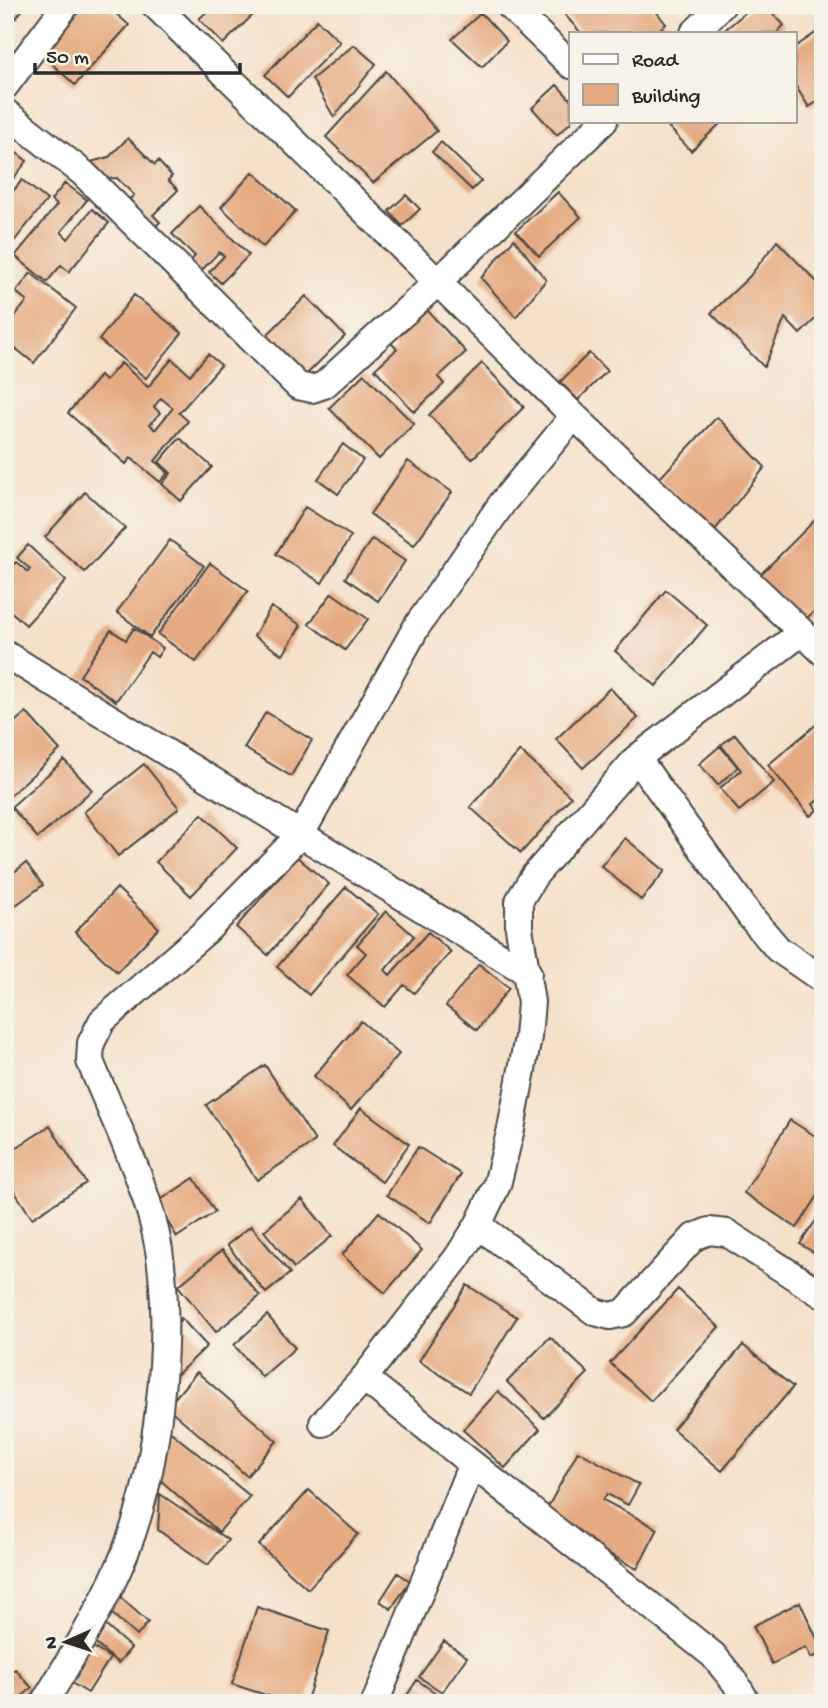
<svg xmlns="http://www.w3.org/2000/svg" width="828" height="1708" font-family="'Gochi Hand',sans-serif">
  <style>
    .building { fill: #e5aa81; fill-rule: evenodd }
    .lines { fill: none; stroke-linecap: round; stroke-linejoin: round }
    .minor-casing { stroke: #494643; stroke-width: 30 }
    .minor { stroke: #fff; stroke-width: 26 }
  </style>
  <rect width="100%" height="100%" fill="#f7f3e8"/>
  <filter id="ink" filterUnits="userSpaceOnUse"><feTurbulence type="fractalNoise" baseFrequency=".0143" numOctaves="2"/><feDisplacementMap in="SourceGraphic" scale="14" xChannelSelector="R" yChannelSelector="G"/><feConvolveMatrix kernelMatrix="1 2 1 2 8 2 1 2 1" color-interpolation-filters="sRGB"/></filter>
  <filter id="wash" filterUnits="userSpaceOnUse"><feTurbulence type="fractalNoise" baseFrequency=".00686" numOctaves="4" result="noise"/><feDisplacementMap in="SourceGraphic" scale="28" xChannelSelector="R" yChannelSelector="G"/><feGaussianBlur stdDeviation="1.57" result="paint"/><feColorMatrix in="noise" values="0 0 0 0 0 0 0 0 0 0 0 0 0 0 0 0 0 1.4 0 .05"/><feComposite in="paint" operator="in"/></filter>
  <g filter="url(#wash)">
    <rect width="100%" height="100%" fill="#f5e1ca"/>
    <g id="blocks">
      <path class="building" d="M 5,5 L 26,5 L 16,18 L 5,10 Z
        M 80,5 L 106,5 L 129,25 L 75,85 L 38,51 Z
        M 214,5 L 263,5 L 223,44 L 199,19 Z
        M 576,5 L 651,5 L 666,24 L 655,33 L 581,33 L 565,15 Z
        M 754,5 L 765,5 L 784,25 L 777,33 L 729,33 L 725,30 Z
        M 481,13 L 507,41 L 482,67 L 452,39 Z
        M 317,20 L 340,42 L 288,97 L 265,75 Z
        M 823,28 L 823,98 L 809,107 L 795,85 L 795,47 Z
        M 354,45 L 376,64 L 334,117 L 312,79 Z
        M 386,71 L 437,131 L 373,183 L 326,137 Z
        M 557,85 L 571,100 L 571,122 L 557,135 L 532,108 Z
        M 663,121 L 723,121 L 691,151 Z
        M 128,138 L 155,165 L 158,161 L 172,176 L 168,180 L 178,190 L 153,215 L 160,222 L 152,230 L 126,203 L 134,195 L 117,178 L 103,179 L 87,163 L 109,157 Z
        M 441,142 L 481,181 L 472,190 L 432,152 Z
        M 5,144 L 27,161 L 5,189 Z
        M 253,172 L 296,211 L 263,247 L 221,207 Z
        M 22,180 L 47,200 L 15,240 L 5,232 L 5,201 Z
        M 65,183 L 87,200 L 61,232 L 68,239 L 92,209 L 109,223 L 69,272 L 61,265 L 47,282 L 15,256 L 57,205 L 51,200 Z
        M 558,192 L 581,217 L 539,256 L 516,231 Z
        M 406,195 L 420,209 L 402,226 L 389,211 Z
        M 199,206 L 249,255 L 221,283 L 209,272 L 224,256 L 219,252 L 200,272 L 190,262 L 195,256 L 172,234 Z
        M 514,239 L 546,280 L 516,317 L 481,278 Z
        M 777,241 L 819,284 L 823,280 L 823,326 L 815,319 L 800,334 L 785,318 L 764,367 L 711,313 L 749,277 Z
        M 31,273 L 76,308 L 34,363 L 5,340 L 5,329 L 27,301 L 16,292 Z
        M 134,295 L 182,333 L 146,378 L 99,340 Z
        M 306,296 L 345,336 L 302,379 L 263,339 Z
        M 427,310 L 466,352 L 438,377 L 444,384 L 414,412 L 375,369 L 397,349 L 391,343 Z
        M 589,353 L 607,371 L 578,400 L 560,382 Z
        M 208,354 L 221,365 L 179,413 L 188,421 L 155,461 L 168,473 L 160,482 L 131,458 L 126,464 L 68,413 L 100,376 L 105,381 L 121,363 L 148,387 L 172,359 L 190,375 ZM 161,398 L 173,408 L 155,430 L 150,424 L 160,413 L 154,407 Z
        M 482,363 L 524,407 L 472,459 L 429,415 Z
        M 364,374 L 414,424 L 379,459 L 329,408 Z
        M 717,417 L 765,467 L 715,530 L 659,479 Z
        M 180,438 L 212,467 L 181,501 L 162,484 L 171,473 L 159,462 Z
        M 343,444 L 363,460 L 338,494 L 318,479 Z
        M 408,461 L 452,492 L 414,545 L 370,514 Z
        M 85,492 L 125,528 L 85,572 L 45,537 Z
        M 305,507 L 351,536 L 322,583 L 276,554 Z
        M 823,512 L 823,603 L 803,622 L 758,577 Z
        M 372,539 L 405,561 L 378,601 L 345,578 Z
        M 170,540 L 204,566 L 150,637 L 117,612 Z
        M 28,545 L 66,581 L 26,625 L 5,606 L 5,588 L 8,590 L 12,586 L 5,580 L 5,573 L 16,562 L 28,572 L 30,569 L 17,558 Z
        M 210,563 L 248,591 L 196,662 L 158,634 Z
        M 666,590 L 707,625 L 656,686 L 615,651 Z
        M 332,593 L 368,619 L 345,650 L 309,624 Z
        M 271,607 L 301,625 L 283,655 L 254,636 Z
        M 134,628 L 163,648 L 157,657 L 150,652 L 116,701 L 80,676 L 111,630 L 126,640 Z
        M 610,688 L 638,718 L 583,768 L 556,739 Z
        M 26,712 L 60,750 L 5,800 L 5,731 Z
        M 266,712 L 312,740 L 291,776 L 244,748 Z
        M 823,719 L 823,796 L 813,804 L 817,810 L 810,816 L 768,765 Z
        M 735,734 L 774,782 L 739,811 L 720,788 L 741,770 L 721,745 Z
        M 720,746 L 738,767 L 718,785 L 699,764 Z
        M 520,751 L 571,797 L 521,853 L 470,807 Z
        M 64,760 L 92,790 L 38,838 L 11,807 Z
        M 144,764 L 179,808 L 118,856 L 84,812 Z
        M 202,814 L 237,848 L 191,896 L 156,862 Z
        M 625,838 L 665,871 L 641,900 L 601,866 Z
        M 297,857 L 329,884 L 268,955 L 236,927 Z
        M 26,863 L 43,885 L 5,913 L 5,879 Z
        M 346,887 L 378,914 L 309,995 L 277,967 Z
        M 117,888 L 159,928 L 117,972 L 75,932 Z
        M 386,911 L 414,936 L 385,970 L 390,975 L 428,932 L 451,952 L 414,993 L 404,985 L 385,1007 L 347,975 L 366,953 L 357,945 Z
        M 479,964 L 509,988 L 477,1030 L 446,1006 Z
        M 361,1021 L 399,1054 L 351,1110 L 314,1076 Z
        M 265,1065 L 315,1141 L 257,1180 L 206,1105 Z
        M 361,1108 L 409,1144 L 382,1182 L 333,1146 Z
        M 790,1120 L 823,1141 L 823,1188 L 797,1228 L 744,1193 Z
        M 50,1126 L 86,1183 L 32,1218 L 5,1177 L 5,1155 Z
        M 418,1147 L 461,1174 L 430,1223 L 387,1195 Z
        M 194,1178 L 215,1212 L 177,1237 L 156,1203 Z
        M 302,1199 L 332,1236 L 294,1268 L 264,1231 Z
        M 823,1210 L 823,1258 L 800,1244 Z
        M 379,1212 L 422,1250 L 385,1293 L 342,1255 Z
        M 251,1226 L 290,1273 L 266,1293 L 227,1245 Z
        M 222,1250 L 260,1296 L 216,1332 L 178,1286 Z
        M 467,1285 L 517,1317 L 469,1393 L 419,1361 Z
        M 678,1289 L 719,1327 L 651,1401 L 610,1363 Z
        M 267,1315 L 295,1348 L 262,1377 L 234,1345 Z
        M 181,1318 L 207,1346 L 165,1386 L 170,1343 Z
        M 550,1337 L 588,1373 L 544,1418 L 507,1382 Z
        M 743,1345 L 793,1387 L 722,1471 L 673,1429 Z
        M 197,1372 L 277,1441 L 247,1476 L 167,1407 Z
        M 498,1391 L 540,1429 L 505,1468 L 463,1430 Z
        M 167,1429 L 250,1496 L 219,1532 L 158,1478 Z
        M 578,1451 L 639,1485 L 628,1505 L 607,1494 L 603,1500 L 658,1529 L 637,1569 L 542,1518 Z
        M 309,1490 L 358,1534 L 308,1589 L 259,1545 Z
        M 160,1494 L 228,1540 L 208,1565 L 158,1530 Z
        M 398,1573 L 410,1581 L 391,1609 L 380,1601 Z
        M 119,1596 L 148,1622 L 137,1636 L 108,1610 Z
        M 800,1602 L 823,1652 L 811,1658 L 806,1647 L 772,1664 L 753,1626 Z
        M 257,1607 L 329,1631 L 306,1703 L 290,1703 L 232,1684 Z
        M 104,1624 L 131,1648 L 118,1663 L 91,1640 Z
        M 444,1641 L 467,1657 L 442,1692 L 419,1677 Z
        M 88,1644 L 110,1658 L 88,1693 L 65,1679 Z
        M 15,1669 L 32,1688 L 14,1703 L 5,1703 L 5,1677 Z
        M 417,1680 L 450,1703 L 402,1703 Z"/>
    </g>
  </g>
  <g filter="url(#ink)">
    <use href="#blocks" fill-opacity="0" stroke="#494643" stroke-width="2"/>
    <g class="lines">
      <defs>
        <path id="minor" d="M 155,5 L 574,416 L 823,652
          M 509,5 L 571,65
          M 694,33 L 722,5
          M 5,86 L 66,5
          M 5,112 L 83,173 L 298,386 L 312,389 L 324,385 L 439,281 L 604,121
          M 5,654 L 528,973
          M 637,758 L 750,916 L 778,949 L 823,980
          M 478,1225 L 595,1312 L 610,1316 L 624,1313 L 694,1237 L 709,1231 L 727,1233 L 823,1295
          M 364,1378 L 713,1655 L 735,1682 L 747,1703
          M 323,1423 L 364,1378 L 457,1258 L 478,1225 L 497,1185 L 511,1129 L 528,1037 L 531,1002 L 519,928 L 519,901 L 534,876 L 637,758 L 802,632
          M 44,1703 C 72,1657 105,1603 125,1553 C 158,1470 173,1339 159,1250 C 149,1188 114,1120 90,1061 L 91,1043 L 102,1021 L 205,932 L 301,834 L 417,626 L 503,502 L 574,416
          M 375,1703 L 471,1466"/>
      </defs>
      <use href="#minor" class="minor-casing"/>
      <use href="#minor" class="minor"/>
    </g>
  </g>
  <rect width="828" height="1708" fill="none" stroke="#f7f3e8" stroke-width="28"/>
  <rect x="569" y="32" width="228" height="91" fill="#f7f3e8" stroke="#a5a39c" stroke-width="2"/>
  <rect x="583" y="54" width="35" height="10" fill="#ffffff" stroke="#a5a39c" stroke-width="2"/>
  <text x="632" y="66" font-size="21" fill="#2b2b2b">Road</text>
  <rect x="583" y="84" width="35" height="21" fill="#e5aa81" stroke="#a5a39c" stroke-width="2"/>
  <text x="632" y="102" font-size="21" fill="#2b2b2b">Building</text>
  <g transform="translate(66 1642) rotate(267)" stroke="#f7f3e8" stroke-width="5" paint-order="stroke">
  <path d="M0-5L12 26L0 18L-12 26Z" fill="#2b2b2b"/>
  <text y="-10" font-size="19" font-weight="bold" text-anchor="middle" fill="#2b2b2b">N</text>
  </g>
  <path d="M35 63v10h205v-10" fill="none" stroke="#2b2b2b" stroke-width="3.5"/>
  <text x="46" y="63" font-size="21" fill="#2b2b2b" stroke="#f7f3e8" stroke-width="5" paint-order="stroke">50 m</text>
</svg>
